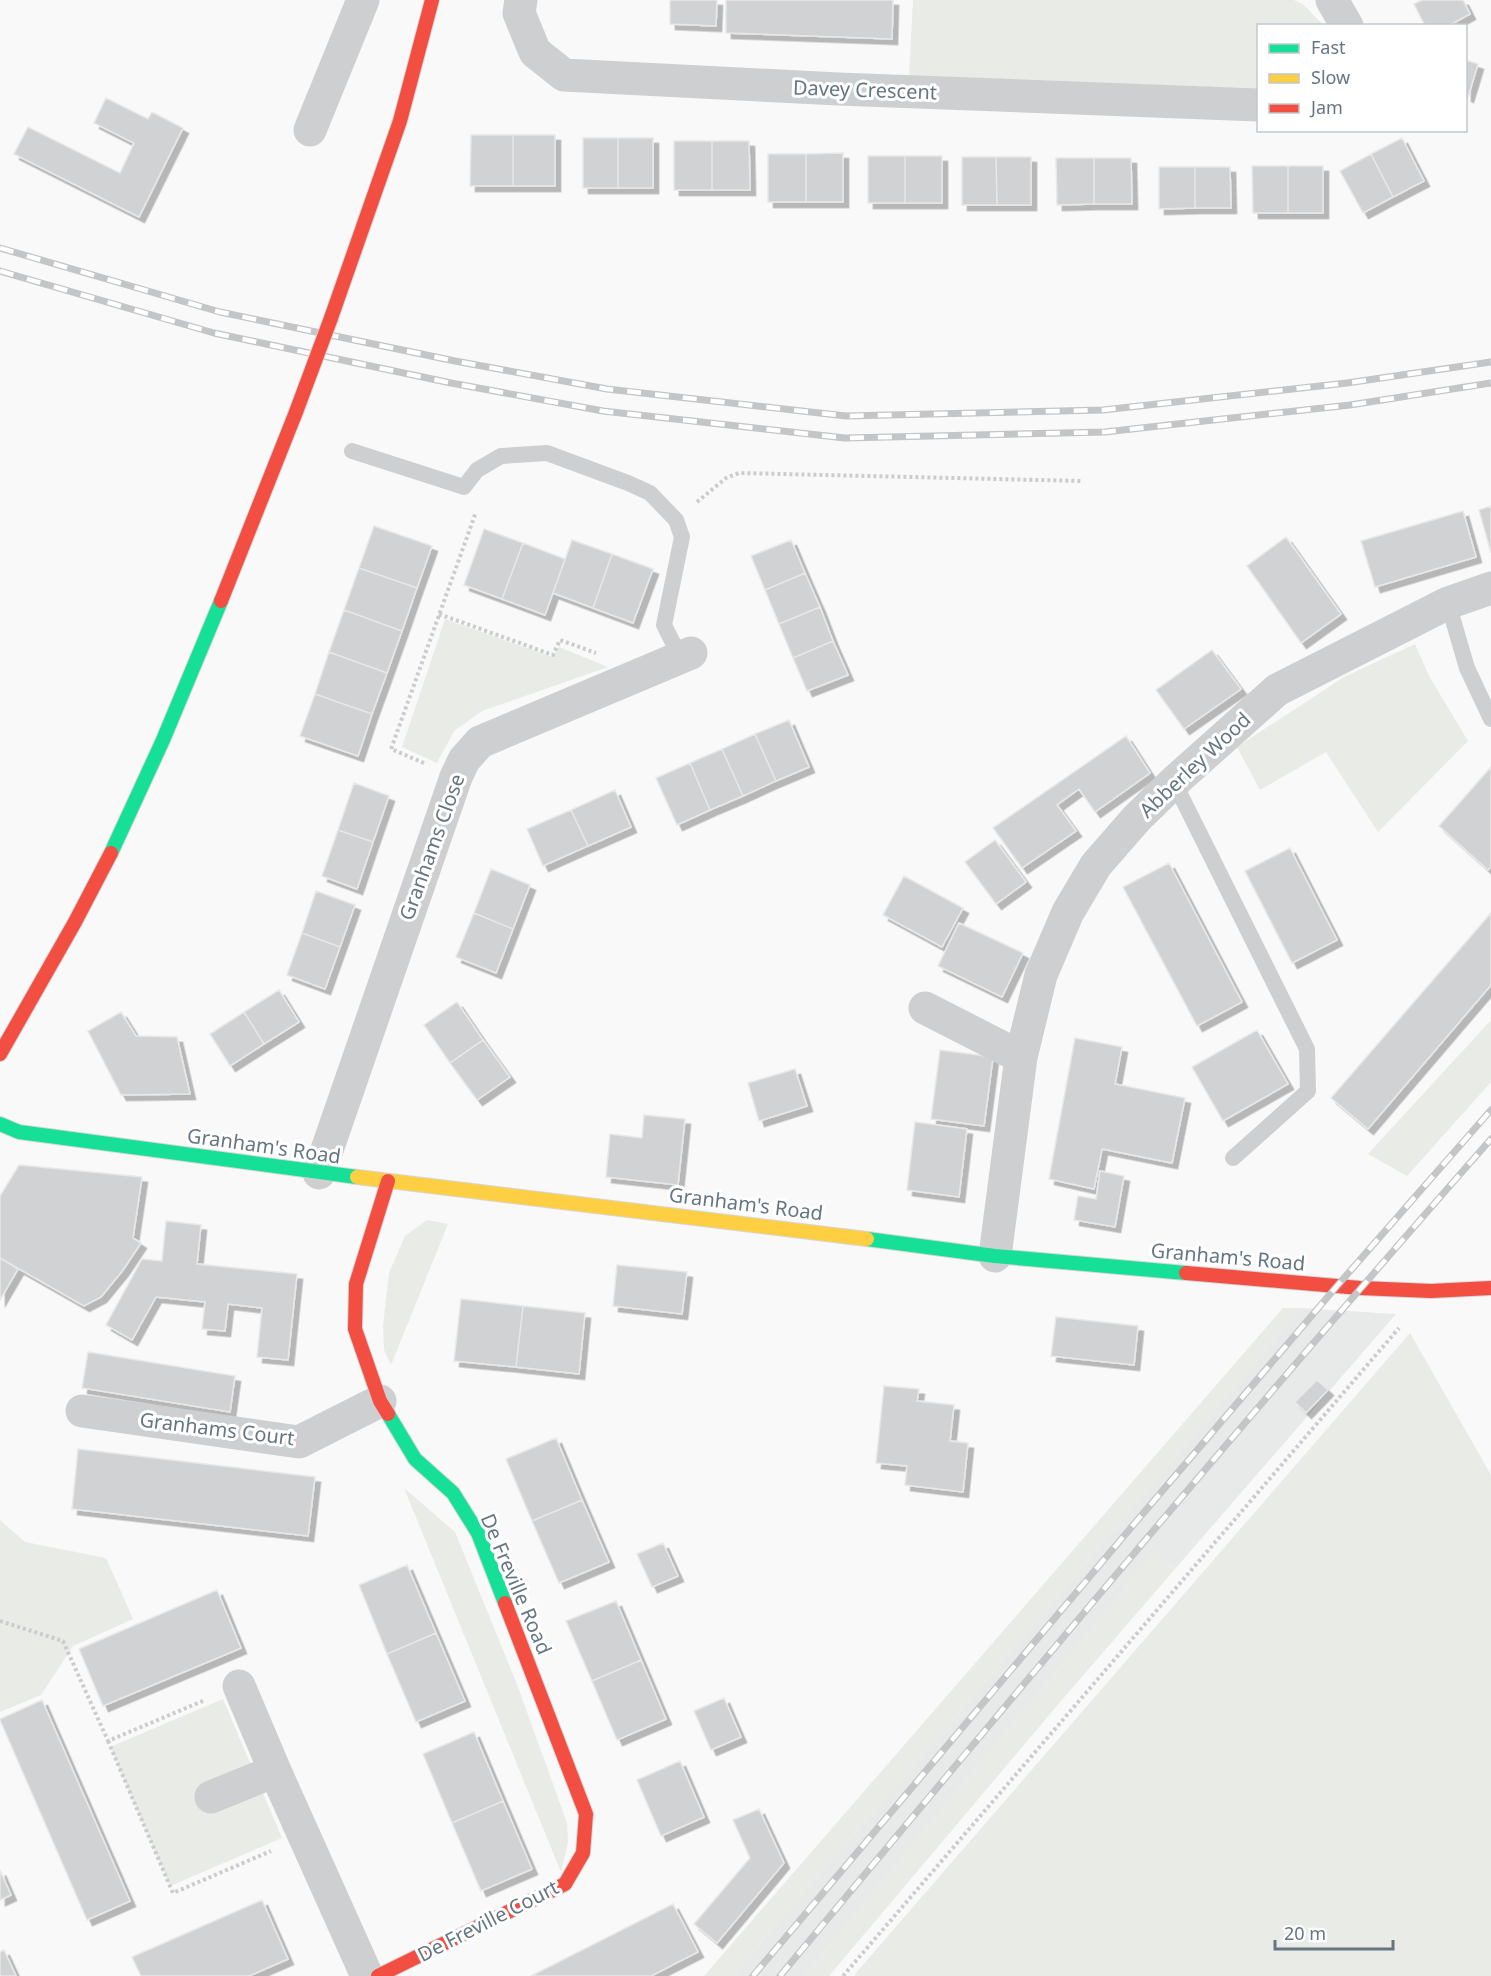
<svg xmlns="http://www.w3.org/2000/svg" width="1491" height="1976" font-family="'Noto Sans',sans-serif">
  <style>
    .built { fill: #e8e9e9 }
    .green { fill: #e8ebe6 }
    .building { fill: #d0d2d3; stroke: #e8e8e8; stroke-width: 1.5; filter: url(#shadow) }
    .lines { fill: none; stroke-linecap: round; stroke-linejoin: round }
    .fast-casing { stroke: #d5d6d7; stroke-width: 16 }
    .slow-casing { stroke: #d5d6d7; stroke-width: 16 }
    .jam-casing { stroke: #d5d6d7; stroke-width: 16 }
    .path { stroke: #cbcccd; stroke-width: 4; stroke-dasharray: 3 3; stroke-linecap: butt }
    .lane { stroke: #cecfd0; stroke-width: 16 }
    .street { stroke: #cecfd0; stroke-width: 33 }
    .fast { stroke: #16e098; stroke-width: 14 }
    .slow { stroke: #ffcf43; stroke-width: 14 }
    .jam { stroke: #f24e42; stroke-width: 14 }
    .rail-casing { stroke: #c3c5c6; stroke-width: 7 }
    .rail { stroke: #fff; stroke-width: 4.5; stroke-dasharray: 14; stroke-linecap: butt }
    .jam-bridge-casing { stroke: #d5d6d7; stroke-width: 16; stroke-linecap: butt }
    .jam-bridge { stroke: #f24e42; stroke-width: 14 }
    .labels { text-anchor: middle; stroke-width: 6; stroke-linejoin: round; paint-order: stroke }
    .street-label { font-size: 20px; fill: #657683; stroke: #fff }
  </style>
  <defs>
    <filter id="shadow"><feDropShadow dx="5.5" dy="5.5" stdDeviation="0" flood-color="#0004"/></filter>
  </defs>
  <rect width="100%" height="100%" fill="#f9f9f9"/>
  <path class="built" d="M 1301,1308 L 1396,1314 L 1175,1569 L 1155,1552 L 804,1976 L 733,1976 L 772,1929 L 942,1733 Z"/>
  <path class="green" d="M 913,0 L 1294,0 L 1304,5 L 1323,25 L 1258,26 L 1258,89 L 909,76 Z
    M 445,619 L 552,657 L 559,647 L 608,667 L 482,711 L 454,731 L 437,763 L 402,747 Z
    M 1415,644 L 1429,676 L 1468,741 L 1378,832 L 1326,752 L 1260,790 L 1237,747 L 1344,677 Z
    M 1491,1020 L 1491,1082 L 1407,1176 L 1368,1154 Z
    M 427,1220 L 448,1224 L 391,1365 L 384,1350 L 383,1326 L 389,1273 L 405,1236 Z
    M 1283,1308 L 1301,1308 L 942,1733 L 772,1929 L 733,1976 L 704,1976 Z
    M 1410,1333 L 1491,1475 L 1491,1976 L 856,1976 L 855,1974 Z
    M 404,1488 L 455,1532 L 518,1687 L 567,1823 L 568,1842 L 561,1872 Z
    M 0,1520 L 25,1542 L 106,1558 L 133,1619 L 73,1646 L 41,1695 L 0,1712 Z
    M 1155,1552 L 1175,1569 L 1061,1701 L 829,1976 L 804,1976 Z
    M 223,1699 L 282,1838 L 170,1886 L 110,1747 Z"/>
  <path class="building" d="M 670,0 L 717,0 L 716,26 L 670,24 Z
    M 726,0 L 893,0 L 892,39 L 726,33 Z
    M 1422,0 L 1463,0 L 1470,14 L 1448,26 L 1425,26 L 1414,4 Z
    M 1466,60 L 1478,64 L 1468,97 L 1466,96 Z
    M 106,98 L 148,119 L 152,112 L 183,128 L 139,217 L 14,154 L 28,127 L 120,173 L 134,143 L 94,123 Z
    M 471,135 L 513,135 L 513,186 L 470,186 Z
    M 513,135 L 555,135 L 555,186 L 513,186 Z
    M 583,138 L 618,138 L 618,188 L 583,188 Z
    M 618,138 L 653,138 L 653,188 L 618,188 Z
    M 1402,138 L 1424,181 L 1393,197 L 1371,154 Z
    M 674,141 L 712,141 L 712,190 L 674,190 Z
    M 712,141 L 749,141 L 750,190 L 712,190 Z
    M 843,153 L 843,202 L 806,202 L 806,154 Z
    M 768,154 L 806,154 L 806,202 L 768,202 Z
    M 1371,154 L 1393,197 L 1363,213 L 1340,171 Z
    M 868,156 L 905,156 L 905,203 L 868,203 Z
    M 905,156 L 942,156 L 942,203 L 905,203 Z
    M 962,157 L 996,157 L 997,205 L 962,205 Z
    M 996,157 L 1031,157 L 1031,205 L 997,205 Z
    M 1056,158 L 1094,158 L 1094,204 L 1057,205 Z
    M 1094,158 L 1131,158 L 1132,204 L 1094,204 Z
    M 1252,166 L 1288,166 L 1288,213 L 1253,213 Z
    M 1288,166 L 1323,166 L 1323,213 L 1288,213 Z
    M 1159,167 L 1195,167 L 1195,208 L 1159,209 Z
    M 1195,167 L 1230,167 L 1231,208 L 1195,208 Z
    M 1491,506 L 1491,553 L 1479,510 Z
    M 1463,511 L 1476,557 L 1375,587 L 1361,541 Z
    M 374,526 L 432,546 L 417,588 L 359,568 Z
    M 484,529 L 523,543 L 502,599 L 464,585 Z
    M 1286,537 L 1341,614 L 1301,643 L 1247,566 Z
    M 572,540 L 612,554 L 593,608 L 553,593 Z
    M 791,540 L 805,573 L 765,590 L 751,556 Z
    M 523,543 L 565,559 L 545,615 L 502,599 Z
    M 612,554 L 653,569 L 633,623 L 593,608 Z
    M 359,568 L 417,588 L 402,631 L 344,610 Z
    M 805,573 L 820,607 L 779,624 L 765,590 Z
    M 820,607 L 833,641 L 793,658 L 779,624 Z
    M 344,610 L 402,631 L 387,673 L 329,652 Z
    M 833,641 L 848,675 L 807,691 L 793,658 Z
    M 1212,650 L 1241,689 L 1184,729 L 1156,690 Z
    M 329,652 L 387,673 L 372,714 L 315,694 Z
    M 315,694 L 372,714 L 358,756 L 300,736 Z
    M 789,720 L 809,767 L 776,781 L 755,734 Z
    M 755,734 L 776,781 L 743,796 L 722,749 Z
    M 1126,736 L 1150,773 L 1095,812 L 1079,789 L 1057,805 L 1076,831 L 1022,868 L 993,828 Z
    M 722,749 L 743,796 L 710,810 L 690,763 Z
    M 690,763 L 710,810 L 677,825 L 656,778 Z
    M 1491,767 L 1491,867 L 1488,870 L 1439,826 Z
    M 354,783 L 389,796 L 373,842 L 338,830 Z
    M 615,790 L 631,827 L 588,846 L 571,810 Z
    M 571,810 L 588,846 L 543,866 L 527,829 Z
    M 338,830 L 373,842 L 357,889 L 322,876 Z
    M 995,840 L 1026,882 L 996,904 L 965,862 Z
    M 1290,848 L 1337,940 L 1292,963 L 1245,871 Z
    M 1169,863 L 1242,1002 L 1197,1026 L 1123,887 Z
    M 491,869 L 530,885 L 513,929 L 474,913 Z
    M 904,876 L 963,908 L 942,947 L 883,915 Z
    M 316,891 L 355,905 L 340,947 L 302,933 Z
    M 474,913 L 513,929 L 496,973 L 456,957 Z
    M 1491,913 L 1491,985 L 1368,1129 L 1331,1098 Z
    M 959,923 L 1023,953 L 1002,997 L 938,966 Z
    M 302,933 L 340,947 L 325,989 L 287,975 Z
    M 279,990 L 299,1022 L 264,1044 L 244,1012 Z
    M 457,1002 L 483,1040 L 450,1063 L 424,1025 Z
    M 121,1012 L 136,1036 L 177,1037 L 190,1094 L 121,1095 L 88,1031 Z
    M 244,1012 L 264,1044 L 230,1066 L 210,1034 Z
    M 1257,1030 L 1288,1084 L 1223,1121 L 1192,1067 Z
    M 1075,1038 L 1122,1047 L 1115,1084 L 1185,1098 L 1172,1163 L 1102,1149 L 1094,1189 L 1049,1179 Z
    M 483,1040 L 510,1077 L 477,1100 L 450,1063 Z
    M 940,1050 L 993,1057 L 984,1126 L 931,1119 Z
    M 795,1069 L 807,1106 L 759,1121 L 748,1083 Z
    M 644,1115 L 685,1119 L 678,1185 L 606,1177 L 610,1134 L 642,1138 Z
    M 915,1122 L 967,1129 L 959,1197 L 907,1190 Z
    M 19,1165 L 142,1177 L 133,1238 L 141,1243 L 123,1270 L 101,1297 L 84,1306 L 0,1258 L 0,1196 Z
    M 1100,1171 L 1124,1176 L 1115,1227 L 1074,1220 L 1078,1196 L 1096,1199 Z
    M 166,1221 L 201,1225 L 197,1264 L 297,1274 L 288,1360 L 257,1357 L 262,1308 L 228,1304 L 225,1331 L 202,1329 L 205,1302 L 156,1297 L 132,1340 L 106,1325 L 142,1259 L 162,1261 Z
    M 0,1258 L 18,1269 L 0,1300 Z
    M 617,1265 L 687,1272 L 682,1314 L 613,1306 Z
    M 461,1299 L 523,1306 L 516,1367 L 454,1361 Z
    M 523,1306 L 585,1313 L 579,1374 L 516,1367 Z
    M 1056,1317 L 1138,1326 L 1134,1365 L 1051,1356 Z
    M 88,1352 L 235,1376 L 230,1412 L 82,1388 Z
    M 1317,1380 L 1328,1390 L 1306,1413 L 1295,1402 Z
    M 884,1386 L 919,1389 L 917,1401 L 954,1405 L 950,1441 L 968,1443 L 963,1492 L 905,1485 L 907,1466 L 876,1463 Z
    M 556,1438 L 582,1500 L 532,1521 L 506,1459 Z
    M 78,1449 L 315,1477 L 308,1536 L 72,1509 Z
    M 582,1500 L 609,1562 L 559,1583 L 532,1521 Z
    M 663,1543 L 678,1576 L 652,1587 L 637,1554 Z
    M 407,1565 L 436,1633 L 387,1654 L 359,1585 Z
    M 217,1590 L 241,1648 L 103,1706 L 79,1649 Z
    M 616,1601 L 641,1660 L 592,1681 L 566,1621 Z
    M 436,1633 L 465,1701 L 416,1722 L 387,1654 Z
    M 641,1660 L 666,1719 L 617,1740 L 592,1681 Z
    M 724,1698 L 741,1737 L 711,1750 L 694,1711 Z
    M 42,1700 L 130,1901 L 87,1920 L 0,1720 L 0,1719 Z
    M 474,1732 L 503,1801 L 452,1823 L 423,1754 Z
    M 680,1761 L 704,1817 L 661,1836 L 637,1780 Z
    M 503,1801 L 532,1869 L 481,1891 L 452,1823 Z
    M 759,1809 L 784,1863 L 717,1943 L 694,1924 L 750,1858 L 733,1820 Z
    M 0,1870 L 11,1895 L 0,1900 Z
    M 262,1900 L 288,1959 L 249,1976 L 141,1976 L 132,1957 Z
    M 673,1904 L 698,1952 L 651,1976 L 531,1976 Z
    M 4,1950 L 16,1976 L 0,1976 L 0,1952 Z"/>
  <g class="lines">
    <defs>
      <path id="fast" d="M 111,853 L 163,740 L 221,601
        M 0,1124 L 19,1132 L 357,1177
        M 867,1239 L 995,1256 L 1186,1273
        M 388,1414 L 415,1459 L 453,1493 L 478,1533 L 505,1603"/>
      <path id="slow" d="M 357,1177 L 867,1239"/>
      <path id="jam" d="M 331,318 L 400,121 L 432,0
        M 221,601 L 296,412
        M 0,1054 L 75,922 L 111,853
        M 1186,1273 L 1360,1288 L 1431,1291 L 1491,1288
        M 388,1414 L 380,1401 L 355,1329 L 356,1284 L 388,1181
        M 378,1976 L 565,1884 L 583,1853 L 586,1814 L 505,1603"/>
    </defs>
    <use href="#fast" class="fast-casing"/>
    <use href="#slow" class="slow-casing"/>
    <use href="#jam" class="jam-casing"/>
    <path class="path" d="M 697,502 L 726,478 L 739,473 L 1082,481
      M 439,614 L 553,655 L 560,640 L 596,653
      M 424,763 L 391,749 L 476,512
      M 0,1621 L 63,1641 L 108,1741 L 205,1700
      M 108,1741 L 173,1893 L 271,1851
      M 843,1976 L 1399,1328"/>
    <path class="lane" d="M 352,451 L 464,487 L 477,470 L 501,456 L 547,453 L 628,483 L 650,493 L 676,520 L 682,537 L 664,625 L 680,657
      M 1448,603 L 1467,668 L 1491,719
      M 1174,782 L 1307,1049 L 1308,1091 L 1233,1158"/>
    <path class="street" d="M 521,0 L 519,13 L 535,52 L 564,75 L 838,89 L 1258,105
      M 1332,0 L 1347,26
      M 310,130 L 363,0
      M 925,1008 L 1021,1057
      M 319,1173 L 456,777 L 464,760 L 480,742 L 691,653
      M 995,1256 L 1021,1057 L 1041,975 L 1068,912 L 1096,865 L 1137,818 L 1174,782 L 1277,690 L 1448,603 L 1491,588
      M 82,1411 L 299,1442 L 380,1401
      M 239,1686 L 275,1771 L 367,1976
      M 211,1797 L 275,1771"/>
    <use href="#fast" class="fast"/>
    <use href="#slow" class="slow"/>
    <use href="#jam" class="jam"/>
    <defs>
      <path id="rail" d="M 0,248 L 220,312 L 455,361 L 607,389 L 846,416 L 1103,410 L 1347,383 L 1491,362
        M 0,271 L 214,333 L 451,383 L 603,411 L 845,438 L 1105,432 L 1350,405 L 1491,383
        M 753,1976 L 1129,1530 L 1337,1286 L 1491,1110
        M 780,1976 C 1014,1695 1249,1414 1491,1139"/>
    </defs>
    <use href="#rail" class="rail-casing"/>
    <use href="#rail" class="rail"/>
    <defs>
      <path id="jam-bridge" d="M 296,412 L 331,318"/>
    </defs>
    <use href="#jam-bridge" class="jam-bridge-casing"/>
    <use href="#jam-bridge" class="jam-bridge"/>
  </g>
  <g class="labels">
    <g class="street-label">
      <text transform="translate(865 90) rotate(2)" y="7">Davey Crescent</text>
      <text transform="translate(1195 765) rotate(-43)" y="7">Abberley Wood</text>
      <text transform="translate(432 847) rotate(-70)" y="7">Granhams Close</text>
      <text transform="translate(264 1146) rotate(8)" y="7">Granham's Road</text>
      <text transform="translate(746 1204) rotate(7)" y="7">Granham's Road</text>
      <text transform="translate(1228 1257) rotate(5)" y="7">Granham's Road</text>
      <text transform="translate(217 1429) rotate(7)" y="7">Granhams Court</text>
      <text transform="translate(516 1584) rotate(67)" y="7">De Freville Road</text>
      <text transform="translate(488 1921) rotate(-27)" y="7">De Freville Court</text>
    </g>
  </g>
  <rect x="1257" y="24" width="210" height="108" fill="#ffffff" stroke="#c1c8cd" stroke-width="1.5"/>
  <rect x="1269" y="44" width="30" height="9" fill="#16e098" stroke="#c1c8cd" stroke-width="1.5"/>
  <text x="1311" y="54" font-size="18" fill="#657683">Fast</text>
  <rect x="1269" y="74" width="30" height="9" fill="#ffcf43" stroke="#c1c8cd" stroke-width="1.5"/>
  <text x="1311" y="84" font-size="18" fill="#657683">Slow</text>
  <rect x="1269" y="104" width="30" height="9" fill="#f24e42" stroke="#c1c8cd" stroke-width="1.5"/>
  <text x="1311" y="114" font-size="18" fill="#657683">Jam</text>
  <path d="M1275 1940v9h118v-9" fill="none" stroke="#657683" stroke-width="3"/>
  <text x="1284" y="1940" font-size="18" fill="#657683" stroke="#ffffff" stroke-width="4.5" paint-order="stroke">20 m</text>
</svg>
